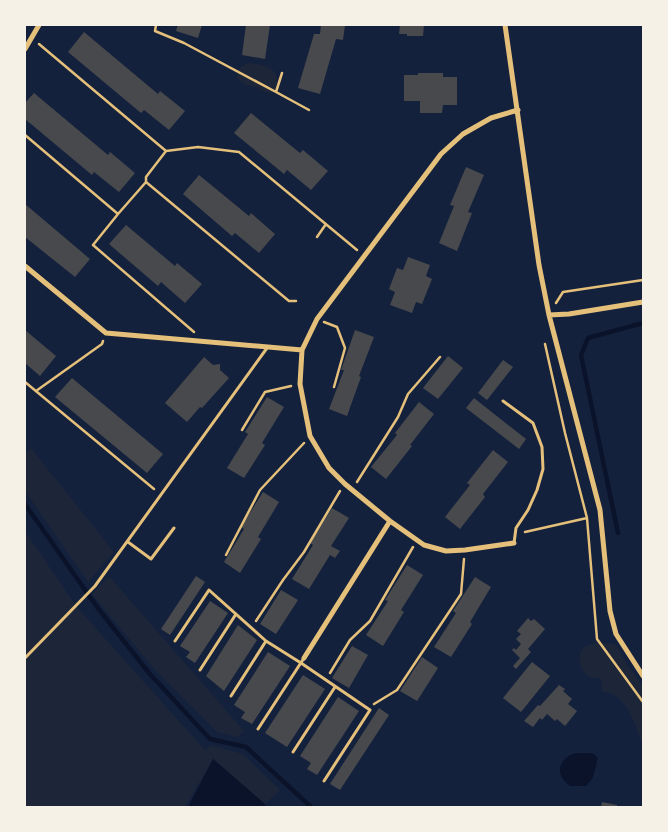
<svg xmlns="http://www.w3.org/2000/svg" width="668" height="832" font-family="Commissioner,sans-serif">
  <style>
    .green { fill: #1d2539 }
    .water { fill: #0b132b }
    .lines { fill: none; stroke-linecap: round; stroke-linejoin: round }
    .stream { stroke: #0b132b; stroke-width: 4.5 }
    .building { fill: #48494c }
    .path { stroke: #e5c07b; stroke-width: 2.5 }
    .service { stroke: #e5c07b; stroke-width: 3 }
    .minor { stroke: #e5c07b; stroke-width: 5 }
  </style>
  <rect width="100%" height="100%" fill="#14213d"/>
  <path class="green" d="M 247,63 C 267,65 283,68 275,92 C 265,95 263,89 255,87 C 247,85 243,85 237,78 C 238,70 240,67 247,63 Z
    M 31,448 L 114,552 L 88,582 L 25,491 L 25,453 Z
    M 25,531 L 76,606 L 205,750 L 211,745 L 243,754 L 280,790 L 265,804 L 213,759 L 185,807 L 25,807 Z
    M 109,576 L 244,731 L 237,737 L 217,732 L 155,670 L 92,594 Z
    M 601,642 L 616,645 L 628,666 L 643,686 L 643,746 C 635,725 628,694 602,691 L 601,679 C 598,678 593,678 590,677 C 579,671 575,653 586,646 C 590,644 596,643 601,642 Z"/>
  <path class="water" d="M 575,753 L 593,753 L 598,758 C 594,770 596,777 586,786 L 570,786 C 554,775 558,759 575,753 Z
    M 213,759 L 265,804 L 264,807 L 188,807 Z"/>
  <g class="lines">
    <path class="stream" d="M 25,504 L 97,607 L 149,673 L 210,739 L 246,747 L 311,807
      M 618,533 L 581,355 L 588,338 L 643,323"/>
  </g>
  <path class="building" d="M 178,25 L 202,25 L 198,38 L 176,31 Z
    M 246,25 L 270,25 L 265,59 L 242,55 Z
    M 321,25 L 345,25 L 343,40 L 336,39 L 320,94 L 298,88 L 314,34 L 320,34 Z
    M 400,25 L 424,25 L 423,36 L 407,36 L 407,34 L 399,34 Z
    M 84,32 L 158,94 L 160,91 L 185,111 L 169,130 L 144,110 L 141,113 L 68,52 Z
    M 418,73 L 443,73 L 443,77 L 457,77 L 457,105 L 443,105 L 442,113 L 420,113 L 420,101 L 404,101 L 404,75 L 418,75 Z
    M 34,93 L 108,155 L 110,152 L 135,173 L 119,192 L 94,172 L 92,175 L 25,119 L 25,103 Z
    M 251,113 L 300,153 L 303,150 L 328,171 L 311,190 L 287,170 L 284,174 L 234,133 Z
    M 466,167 L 484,175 L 468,212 L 472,213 L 457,251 L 439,243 L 454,206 L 450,205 Z
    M 199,175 L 249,216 L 251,213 L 275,234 L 259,253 L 235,233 L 232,236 L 183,194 Z
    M 25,204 L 90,259 L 75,277 L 25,237 Z
    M 126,225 L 175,266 L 177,263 L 202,284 L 185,303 L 161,282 L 158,286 L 109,244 Z
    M 408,257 L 430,265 L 426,276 L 432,279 L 422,304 L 416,302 L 412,313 L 390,305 L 395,292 L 389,289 L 397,268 L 403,270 Z
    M 25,330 L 56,356 L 40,376 L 25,363 Z
    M 355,330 L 374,337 L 359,376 L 361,377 L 347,416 L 329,409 L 344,370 L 341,370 Z
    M 448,356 L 463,368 L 438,399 L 423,388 Z
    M 204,357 L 213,365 L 220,364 L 220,370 L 229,378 L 202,408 L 200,407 L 187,422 L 165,403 Z
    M 503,360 L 513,367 L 487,400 L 478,393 Z
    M 72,378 L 163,454 L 147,473 L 55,397 Z
    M 267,397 L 284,407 L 262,443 L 265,445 L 244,478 L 227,468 L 248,434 L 245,432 Z
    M 474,398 L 526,439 L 519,449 L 466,408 Z
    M 419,402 L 434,414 L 410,445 L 412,446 L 386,479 L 371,467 L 397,435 L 395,433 Z
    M 493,450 L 508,462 L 483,494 L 485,497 L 460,529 L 445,517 L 470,485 L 467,483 Z
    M 263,492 L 279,502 L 258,537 L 261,539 L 240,573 L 224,562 L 244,529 L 241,527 Z
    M 332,508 L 349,518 L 331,546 L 340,551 L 335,558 L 330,555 L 309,589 L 292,579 L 313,545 L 310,543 Z
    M 407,565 L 423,575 L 401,610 L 404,612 L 383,646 L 366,635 L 388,601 L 385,600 Z
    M 196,576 L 205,582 L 170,635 L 161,629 Z
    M 475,577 L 491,587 L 470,622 L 472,624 L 451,657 L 434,647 L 456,613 L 453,611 Z
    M 281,590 L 298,600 L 276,634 L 260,624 Z
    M 210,601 L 228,613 L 195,663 L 186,657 L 190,652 L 180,646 Z
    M 528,618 L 531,621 L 534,619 L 545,629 L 528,649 L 531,652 L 516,669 L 513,666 L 520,658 L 512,650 L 514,648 L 516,650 L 521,644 L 516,639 L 521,634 L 517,631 Z
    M 238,625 L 257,640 L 224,691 L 206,676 Z
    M 352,646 L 368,655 L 349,688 L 332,678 Z
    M 268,652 L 290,666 L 252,724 L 241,718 L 245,712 L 234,705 Z
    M 422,657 L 438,668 L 417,701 L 400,691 Z
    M 532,662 L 550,676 L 521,712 L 503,698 Z
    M 303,675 L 325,689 L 287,747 L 265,733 Z
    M 559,685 L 565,689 L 563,691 L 572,699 L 568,704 L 577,711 L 565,726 L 557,719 L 555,721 L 547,714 L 542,720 L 540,718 L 533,727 L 524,721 L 538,705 L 540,706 Z
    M 338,697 L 359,711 L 317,775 L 307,769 L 311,763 L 300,756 Z
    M 379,708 L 389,715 L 340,790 L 330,784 Z
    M 602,802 L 617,805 L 617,807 L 601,807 Z"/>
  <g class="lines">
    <path class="path" d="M 156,25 L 155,31 L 184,43 L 276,92 L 282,73
      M 39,44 L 166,151
      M 276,92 L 309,110
      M 25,135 L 118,214 L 146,182
      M 118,214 L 93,245 L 194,332
      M 317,237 L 326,224
      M 296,301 L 289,301 L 146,182 L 146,177 L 166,151 L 198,147 L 239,152 L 357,250
      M 556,303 L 563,292 L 643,280
      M 324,322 L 337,327 L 345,348 L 334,387
      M 545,344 L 565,433 L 587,518 L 597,639 L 643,702
      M 25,382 L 154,489
      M 36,391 L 102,344 L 103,341
      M 242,430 L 265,392 L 291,386
      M 357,482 L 398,417 L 408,394 L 440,357
      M 525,532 L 587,518
      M 226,555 L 260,490 L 304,443
      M 256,621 L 283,580 L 304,552 L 340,491
      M 330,673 L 350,640 L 370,621 L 413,547
      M 374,704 L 397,690 L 461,594 L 464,559"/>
    <path class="service" d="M 503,401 L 533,423 L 542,447 L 543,469 L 537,490 L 528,510 L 516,528 L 514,543
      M 128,542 L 151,559 L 174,528
      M 175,641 L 209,590 L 266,641 L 301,663 L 370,710 L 324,781
      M 25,658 L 95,586 L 267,348
      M 200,670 L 236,614
      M 231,696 L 266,641
      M 258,729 L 304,658
      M 293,752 L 335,687"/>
    <path class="minor" d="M 505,25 L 539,265 L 549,315 L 600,510 L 610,611 L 616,634 L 643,676
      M 25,49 L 39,25
      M 25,266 L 106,333 L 302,350
      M 549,315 L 569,314 L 643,302
      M 514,543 L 465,550 L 446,551 L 424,545 L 390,521 L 345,484 L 329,468 L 310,436 L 300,384 L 302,350 L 317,319 L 441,154 L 463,134 L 491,118 L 518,110
      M 304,658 L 390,521"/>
  </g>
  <rect width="668" height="832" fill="none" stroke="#f6f1e7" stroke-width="52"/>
</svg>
